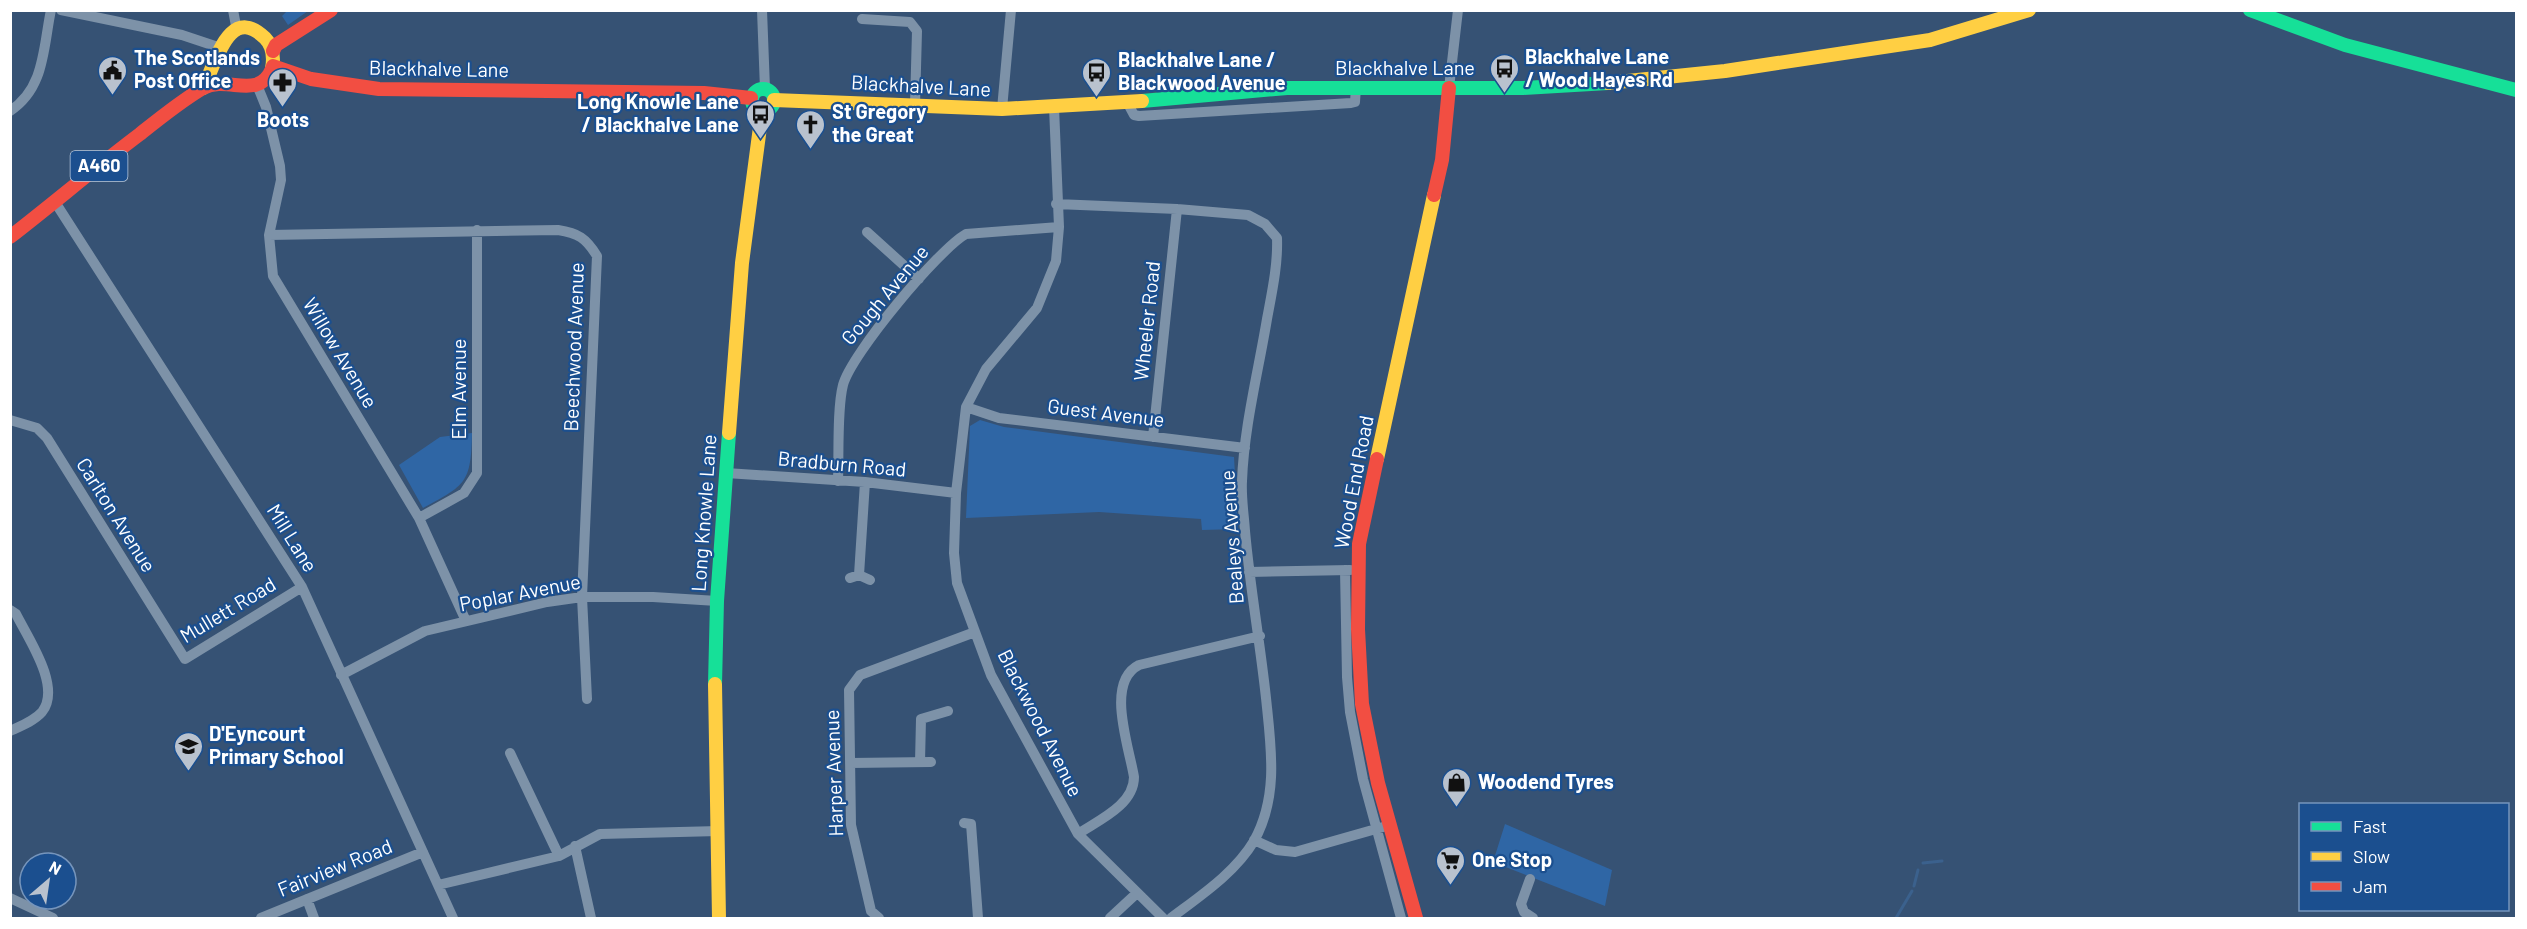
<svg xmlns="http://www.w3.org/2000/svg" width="2527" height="929" font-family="Barlow,sans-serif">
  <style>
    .green { fill: #2f66a5 }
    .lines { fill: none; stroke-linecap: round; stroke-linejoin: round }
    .stream { stroke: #3b618d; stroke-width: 3 }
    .street { stroke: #7d92a8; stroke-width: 10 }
    .fast { stroke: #16e098; stroke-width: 14 }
    .slow { stroke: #ffcf43; stroke-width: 14 }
    .jam { stroke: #f24e42; stroke-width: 14 }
    .labels { text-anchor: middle; stroke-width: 4.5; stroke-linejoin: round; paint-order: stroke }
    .shield { fill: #1b4f8f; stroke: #bbcadd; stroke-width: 1.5 }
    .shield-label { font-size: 18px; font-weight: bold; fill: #fff }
    .poi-label { font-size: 20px; font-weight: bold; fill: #fff; stroke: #1b4f8f; text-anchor: start }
    .street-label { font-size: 20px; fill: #fff; stroke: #1b4f8f }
  </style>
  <rect width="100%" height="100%" fill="#365274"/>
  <path class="green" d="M 287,11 L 308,11 L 288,25 L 282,16 Z
    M 980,420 L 1004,427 L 1234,457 L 1238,529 L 1202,530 L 1201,519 L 1099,512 L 966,518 L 970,426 Z
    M 472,433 C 471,483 466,485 423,508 L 399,465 L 440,437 Z
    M 1505,824 L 1612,870 L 1605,906 L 1493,862 Z"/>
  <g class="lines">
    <path class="stream" d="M 1923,863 L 1942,861
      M 1914,886 L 1918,870
      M 1896,918 L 1912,891"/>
    <path class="street" d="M 61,10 L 182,35 L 218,47
      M 233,10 L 237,31
      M 762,10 L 765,89
      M 862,19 L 910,22 L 917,31 L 915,105
      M 257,85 L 266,107 L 280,166 L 281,180 L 269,235 L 273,276 L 419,518 L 466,621
      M 1449,88 L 1458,10
      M 1127,102 L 1134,115 L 1139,116 L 1351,103 L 1355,102 L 1356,87
      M 1054,107 L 1059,227 L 1056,261 L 1037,308 L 986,369 L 966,407 L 956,493 L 954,553 L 957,583 L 991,675 L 1078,834 L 1163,918
      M 1002,109 L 1011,10
      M 10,111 C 45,88 43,48 51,10
      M 55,202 L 302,587 L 453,918
      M 1056,204 L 1177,209 L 1248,215 L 1265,224 L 1277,238 C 1278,265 1272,292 1267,319 C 1258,373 1244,427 1242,481 C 1241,498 1244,515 1245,531 C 1250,587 1260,642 1266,698 C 1271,747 1279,796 1254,841 C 1235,873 1200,896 1171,918
      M 867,232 L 919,279
      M 269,235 L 558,230 C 578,233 586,238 597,256 L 582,597 L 587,699
      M 966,407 L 999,418 L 1245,448
      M 10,420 L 37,428 L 47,438 L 185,659 L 302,587
      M 1153,437 L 1177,209
      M 726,473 L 865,482 L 956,493
      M 838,481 C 839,455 837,408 843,385 C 851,354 939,249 966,234 L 1059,227
      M 419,518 L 464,493 L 477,473 L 477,230
      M 1345,570 L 1347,677 L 1350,712 L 1363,779 L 1401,918
      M 1249,572 L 1350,570
      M 859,575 L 865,482
      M 850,578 L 859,575 L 870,580
      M 10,610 L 16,614 C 28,638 62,687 42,712 C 34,721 21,726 10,731
      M 341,675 L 425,631 L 547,602 L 582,597 L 653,597 L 717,601
      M 510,753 L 559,856
      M 920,762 L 921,719 L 948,711
      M 850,763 L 931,762
      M 964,823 L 971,824 L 978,918
      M 1078,834 C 1099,820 1134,805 1134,777 C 1129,746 1105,682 1139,665 L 1260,636
      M 1254,840 L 1276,850 L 1295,852 L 1383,827
      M 575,846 L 591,918
      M 1530,879 L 1521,904 L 1524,912 L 1533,918
      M 438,885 L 559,856 L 600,834 L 719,831
      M 10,898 L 53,918
      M 307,899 L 314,918
      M 261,918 L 423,852
      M 879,918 L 871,911 L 851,825 L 849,690 L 860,675 L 975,632
      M 1110,918 L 1137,893"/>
    <path class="fast" d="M 2250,10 L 2345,45 L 2516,90
      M752 100a11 11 0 1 1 22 0a11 11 0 1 1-22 0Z
      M 1142,101 L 1287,88 L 1523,88 L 1608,83
      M 715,684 L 717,601 L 729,433"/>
    <path class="slow" d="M 1608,83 L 1725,71 L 1930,40 L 2029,10
      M 203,88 C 215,67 228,2 265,38 C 273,46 274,58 272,69
      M 774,100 L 1002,109 L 1142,101
      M 729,433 L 742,263 L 762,112
      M 1377,459 L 1434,195
      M 715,684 L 719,918"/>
    <path class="jam" d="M 273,51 L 276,45 L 331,10
      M 273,66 L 311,79 L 379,89 L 704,93 L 751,98
      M 1434,195 L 1442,160 L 1449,88
      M 10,237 C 54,203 96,167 140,134 C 160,118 181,101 203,88 C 228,75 258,101 272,69
      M 1377,459 L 1359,544 L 1358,629 L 1362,704 L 1378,783 L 1416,918"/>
  </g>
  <defs>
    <symbol id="bus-pin" viewBox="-11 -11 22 30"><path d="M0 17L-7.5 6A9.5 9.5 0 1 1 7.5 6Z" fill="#b9c2ce" stroke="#1b4f8f"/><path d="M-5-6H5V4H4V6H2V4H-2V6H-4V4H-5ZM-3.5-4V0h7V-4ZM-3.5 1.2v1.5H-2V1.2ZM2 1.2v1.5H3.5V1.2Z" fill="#111"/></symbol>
    <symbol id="civic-pin" viewBox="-11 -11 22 30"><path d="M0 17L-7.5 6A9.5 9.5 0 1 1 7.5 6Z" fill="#b9c2ce" stroke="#1b4f8f"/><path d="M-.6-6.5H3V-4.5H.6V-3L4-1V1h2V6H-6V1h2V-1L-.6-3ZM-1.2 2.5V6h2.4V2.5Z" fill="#111"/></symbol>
    <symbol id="pharmacy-pin" viewBox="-11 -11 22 30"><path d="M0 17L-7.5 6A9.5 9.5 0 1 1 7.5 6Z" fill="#b9c2ce" stroke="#1b4f8f"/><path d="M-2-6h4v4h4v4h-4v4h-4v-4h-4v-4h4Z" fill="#111"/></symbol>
    <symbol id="church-pin" viewBox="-11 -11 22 30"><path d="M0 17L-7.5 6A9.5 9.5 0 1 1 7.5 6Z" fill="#b9c2ce" stroke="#1b4f8f"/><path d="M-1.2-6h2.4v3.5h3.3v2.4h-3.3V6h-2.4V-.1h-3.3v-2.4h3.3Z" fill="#111"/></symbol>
    <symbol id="school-pin" viewBox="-11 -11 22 30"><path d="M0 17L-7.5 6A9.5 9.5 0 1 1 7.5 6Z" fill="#b9c2ce" stroke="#1b4f8f"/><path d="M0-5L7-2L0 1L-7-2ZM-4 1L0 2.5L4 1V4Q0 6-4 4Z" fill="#111"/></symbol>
    <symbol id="shop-pin" viewBox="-11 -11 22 30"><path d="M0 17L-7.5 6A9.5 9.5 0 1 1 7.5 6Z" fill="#b9c2ce" stroke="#1b4f8f"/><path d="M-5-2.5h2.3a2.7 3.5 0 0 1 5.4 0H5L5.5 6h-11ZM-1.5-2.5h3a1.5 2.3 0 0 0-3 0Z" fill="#111"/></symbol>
    <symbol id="supermarket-pin" viewBox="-11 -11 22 30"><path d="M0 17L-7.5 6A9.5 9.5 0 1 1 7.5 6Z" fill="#b9c2ce" stroke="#1b4f8f"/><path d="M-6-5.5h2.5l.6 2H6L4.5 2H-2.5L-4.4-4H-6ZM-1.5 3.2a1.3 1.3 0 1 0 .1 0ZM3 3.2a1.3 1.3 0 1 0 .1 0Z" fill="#111"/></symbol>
  </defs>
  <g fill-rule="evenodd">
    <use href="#bus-pin" x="1488" y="52" width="33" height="45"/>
    <use href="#civic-pin" x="96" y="54" width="33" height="45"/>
    <use href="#bus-pin" x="1080" y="56" width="33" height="45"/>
    <use href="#pharmacy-pin" x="266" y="66" width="33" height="45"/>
    <use href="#bus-pin" x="744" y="98" width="33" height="45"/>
    <use href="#church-pin" x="794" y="108" width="33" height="45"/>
    <use href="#school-pin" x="172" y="730" width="33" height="45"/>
    <use href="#shop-pin" x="1440" y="766" width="33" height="45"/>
    <use href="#supermarket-pin" x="1434" y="844" width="33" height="45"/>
  </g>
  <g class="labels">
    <rect class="shield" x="70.5" y="151" width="57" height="30" rx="4.5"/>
    <g class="shield-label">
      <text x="99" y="172">A460</text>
    </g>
    <g class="poi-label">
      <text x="1525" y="64">Blackhalve Lane<tspan x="1525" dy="23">/ Wood Hayes Rd</tspan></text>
      <text x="134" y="65">The Scotlands<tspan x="134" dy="23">Post Office</tspan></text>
      <text x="1118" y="67">Blackhalve Lane /<tspan x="1118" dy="23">Blackwood Avenue</tspan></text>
      <text x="739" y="109" text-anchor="end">Long Knowle Lane<tspan x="739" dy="23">/ Blackhalve Lane</tspan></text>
      <text x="832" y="119">St Gregory<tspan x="832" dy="23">the Great</tspan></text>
      <text x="283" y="127" text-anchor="middle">Boots</text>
      <text x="209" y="741">D'Eyncourt<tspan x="209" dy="23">Primary School</tspan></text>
      <text x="1478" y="789">Woodend Tyres</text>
      <text x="1472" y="867">One Stop</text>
    </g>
    <g class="street-label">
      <text x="1405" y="75">Blackhalve Lane</text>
      <text transform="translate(439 69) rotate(1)" y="7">Blackhalve Lane</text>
      <text transform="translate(921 86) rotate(3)" y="7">Blackhalve Lane</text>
      <text transform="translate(885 295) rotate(-50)" y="7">Gough Avenue</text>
      <text transform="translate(1147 321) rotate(-84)" y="7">Wheeler Road</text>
      <text transform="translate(574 347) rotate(-88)" y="7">Beechwood Avenue</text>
      <text transform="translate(340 353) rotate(59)" y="7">Willow Avenue</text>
      <text transform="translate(459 389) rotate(-90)" y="7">Elm Avenue</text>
      <text transform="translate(1106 413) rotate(7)" y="7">Guest Avenue</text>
      <text transform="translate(842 464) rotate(5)" y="7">Bradburn Road</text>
      <text transform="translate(1354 482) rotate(-79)" y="7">Wood End Road</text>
      <text transform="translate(704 513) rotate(-86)" y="7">Long Knowle Lane</text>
      <text transform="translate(116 515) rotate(58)" y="7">Carlton Avenue</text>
      <text transform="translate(1232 537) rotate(-94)" y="7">Bealeys Avenue</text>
      <text transform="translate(292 538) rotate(58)" y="7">Mill Lane</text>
      <text transform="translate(520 593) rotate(-11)" y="7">Poplar Avenue</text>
      <text transform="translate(228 610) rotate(-31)" y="7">Mullett Road</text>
      <text transform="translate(1040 723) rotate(63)" y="7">Blackwood Avenue</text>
      <text transform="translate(834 773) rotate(-92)" y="7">Harper Avenue</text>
      <text transform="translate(335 868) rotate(-22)" y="7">Fairview Road</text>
    </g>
  </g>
  <rect width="2527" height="929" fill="none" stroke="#ffffff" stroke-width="24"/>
  <rect x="2299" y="803" width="210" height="108" fill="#1b4f8f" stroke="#7695bc" stroke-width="1.5"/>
  <rect x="2311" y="822" width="30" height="9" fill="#16e098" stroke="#7695bc" stroke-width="1.5"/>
  <text x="2353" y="833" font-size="18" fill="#ffffff">Fast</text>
  <rect x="2311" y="852" width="30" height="9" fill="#ffcf43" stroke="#7695bc" stroke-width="1.5"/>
  <text x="2353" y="863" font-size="18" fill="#ffffff">Slow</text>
  <rect x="2311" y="882" width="30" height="9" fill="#f24e42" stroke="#7695bc" stroke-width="1.5"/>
  <text x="2353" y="893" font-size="18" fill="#ffffff">Jam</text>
  <g transform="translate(48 881) rotate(29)"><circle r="28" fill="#1b4f8f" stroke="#7695bc" stroke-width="1.5"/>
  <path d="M0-4.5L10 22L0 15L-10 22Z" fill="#b9c2ce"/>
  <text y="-9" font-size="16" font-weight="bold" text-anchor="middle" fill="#ffffff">N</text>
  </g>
</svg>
